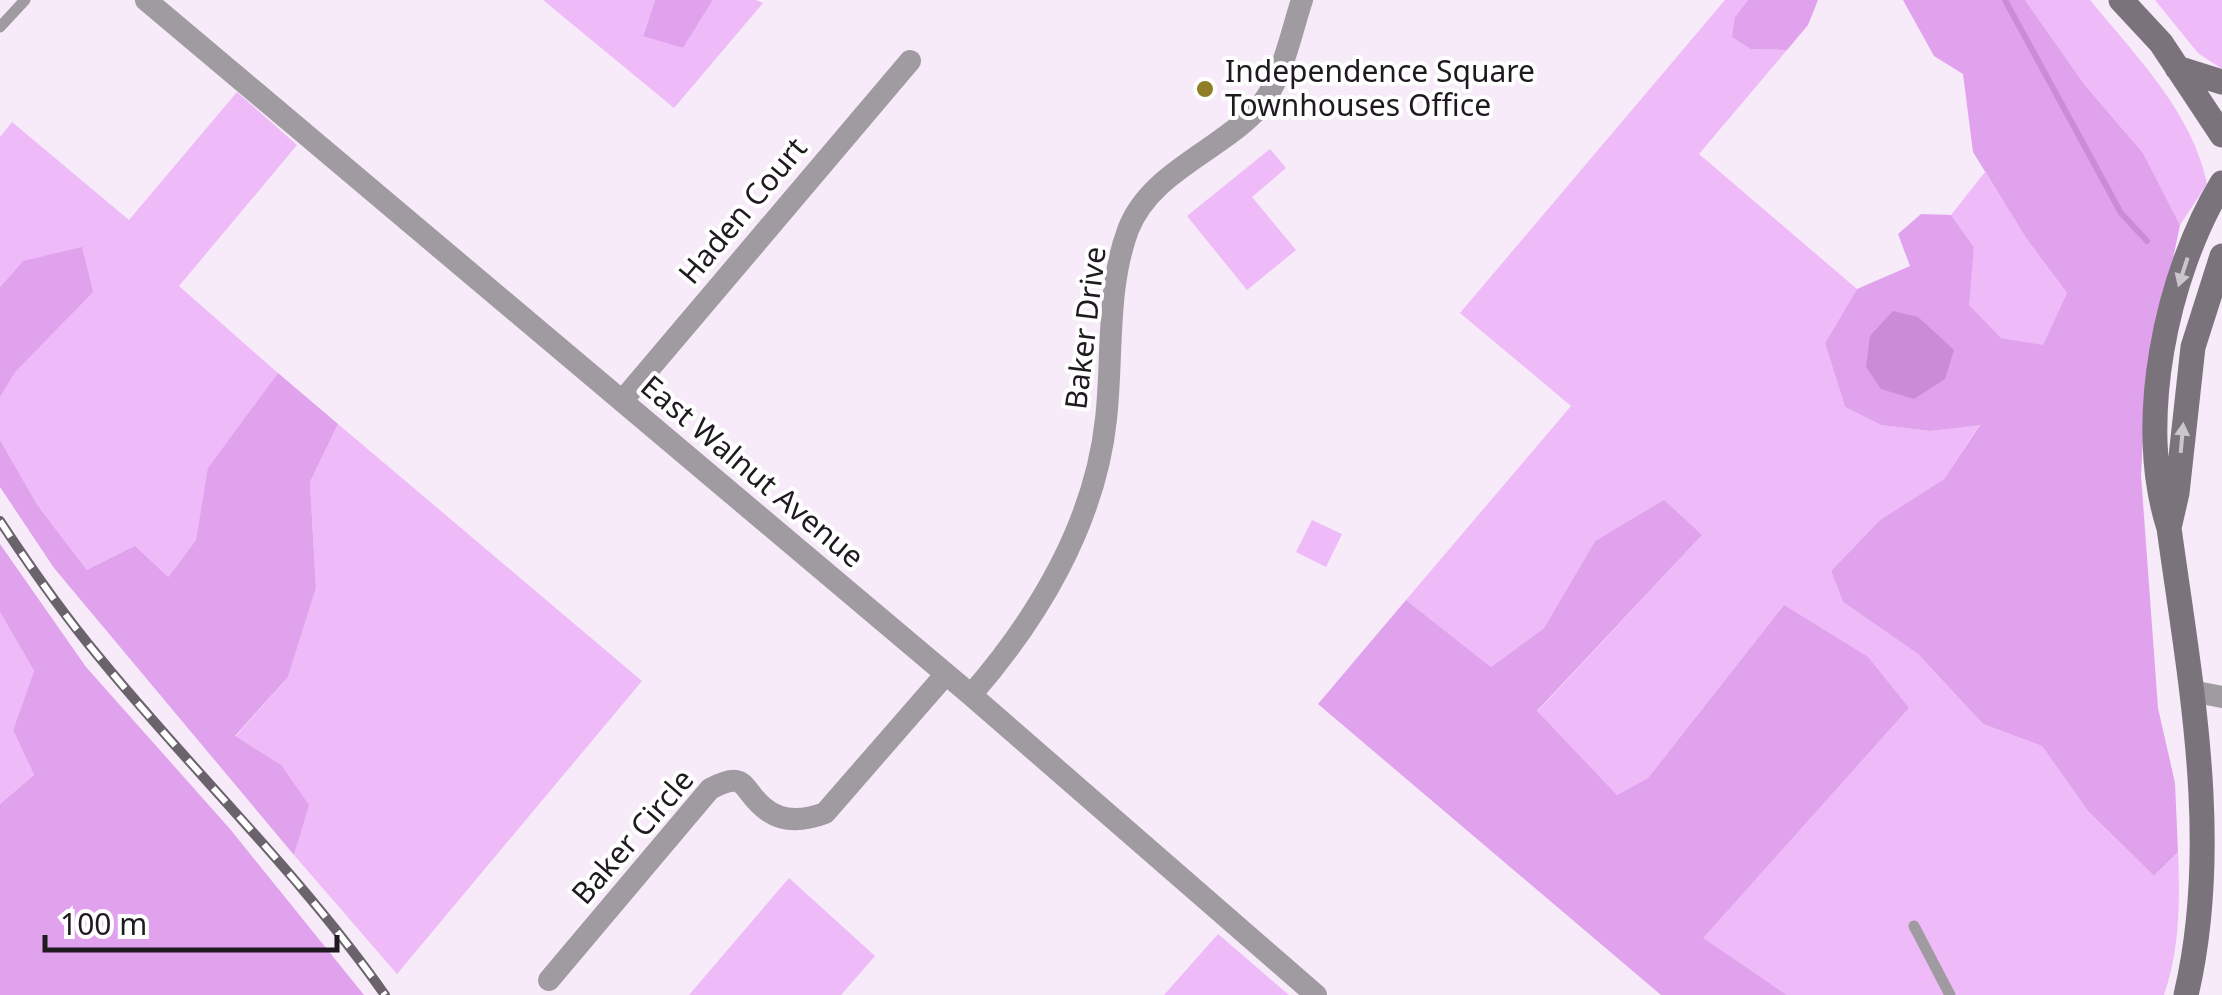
<svg xmlns="http://www.w3.org/2000/svg" width="2222" height="995" font-family="'Noto Sans',sans-serif">
  <style>
    .green { fill: #eebbf8 }
    .forest { fill: #e0a1ed }
    .water { fill: #cb8cd7 }
    .lines { fill: none; stroke-linecap: round; stroke-linejoin: round }
    .stream { stroke: #cb8cd7; stroke-width: 6 }
    .service { stroke: #a09ba1; stroke-width: 11 }
    .minor { stroke: #a09ba1; stroke-width: 22 }
    .secondary { stroke: #7b737c; stroke-width: 25 }
    .rail-casing { stroke: #6a636b; stroke-width: 10 }
    .rail { stroke: #fff; stroke-width: 6; stroke-dasharray: 19; stroke-linecap: butt }
    .oneway { fill: #cac7cb }
    .poi-dot { fill: #8f7e25; stroke: #fff; stroke-width: 4 }
    .labels { text-anchor: middle; stroke-width: 8; stroke-linejoin: round; paint-order: stroke }
    .poi-label { font-size: 30px; fill: #1e1a1f; stroke: #fff; text-anchor: start }
    .street-label { font-size: 30px; fill: #1e1a1f; stroke: #fff }
  </style>
  <rect width="100%" height="100%" fill="#f7eaf9"/>
  <path class="green" d="M 543,0 L 655,0 L 643,35 L 683,48 L 713,0 L 756,0 L 763,3 L 674,108 Z
    M 1725,0 L 1748,0 L 1735,17 L 1751,49 L 1787,50 L 1699,154 L 1857,289 L 1825,343 L 1845,407 L 1881,425 L 1930,431 L 1980,424 L 1944,479 L 1880,520 L 1831,571 L 1843,602 L 1918,654 L 1983,724 L 2042,746 L 2088,811 L 2154,876 L 2178,852 C 2180,901 2180,948 2164,995 L 1787,995 L 1702,938 L 1909,708 L 1784,605 L 1648,778 L 1617,795 L 1537,712 L 1701,536 L 1664,501 L 1595,541 L 1544,628 L 1491,667 L 1406,600 L 1571,406 L 1460,313 Z
    M 2025,0 L 2090,0 C 2135,55 2193,113 2207,184 L 2180,225 L 2143,153 L 2084,84 Z
    M 2155,0 L 2222,0 L 2222,69 L 2198,53 Z
    M 237,92 L 297,145 L 179,286 L 278,373 L 209,468 L 196,540 L 167,578 L 87,570 L 38,506 L 0,440 L 0,397 L 16,371 L 23,261 L 0,287 L 0,137 L 12,122 L 129,220 Z
    M 1270,149 L 1286,168 L 1252,197 L 1296,250 L 1247,290 L 1187,216 Z
    M 1985,172 L 2026,238 L 2067,293 L 2043,346 L 2001,338 L 1968,305 L 1974,247 L 1951,215 Z
    M 338,424 L 642,681 L 397,974 L 294,855 L 308,804 L 235,737 L 288,677 L 316,588 L 310,482 Z
    M 1312,520 L 1342,534 L 1326,567 L 1296,552 Z
    M 0,612 L 34,671 L 13,730 L 34,775 L 0,804 Z
    M 789,878 L 875,956 L 841,995 L 689,995 Z
    M 1218,934 L 1289,995 L 1164,995 Z"/>
  <path class="forest" d="M 655,0 L 713,0 L 683,48 L 643,36 Z
    M 1748,0 L 1818,0 L 1808,25 L 1787,50 L 1751,49 L 1732,37 L 1735,17 Z
    M 1903,0 L 2025,0 L 2084,84 L 2143,153 L 2180,225 L 2145,393 L 2141,475 L 2158,708 L 2175,783 L 2178,852 L 2154,876 L 2088,811 L 2042,746 L 1983,724 L 1918,654 L 1843,602 L 1831,571 L 1880,520 L 1944,479 L 1980,425 L 1930,431 L 1881,425 L 1845,407 L 1825,343 L 1857,289 L 1910,266 L 1898,234 L 1921,214 L 1951,215 L 1974,247 L 1969,305 L 2001,338 L 2043,345 L 2067,293 L 2026,238 L 1973,152 L 1963,74 L 1934,56 Z
    M 82,247 L 93,292 L 16,371 L 0,397 L 0,287 L 23,261 Z
    M 278,373 L 338,424 L 310,482 L 316,588 L 288,677 L 235,736 L 281,765 L 309,805 L 294,855 L 54,568 L 0,487 L 0,440 L 38,506 L 87,570 L 135,546 L 168,577 L 196,540 L 208,468 Z
    M 1664,500 L 1702,535 L 1537,711 L 1617,795 L 1648,778 L 1784,605 L 1868,657 L 1909,708 L 1703,938 L 1787,995 L 1661,995 L 1318,704 L 1406,600 L 1491,667 L 1544,628 L 1595,541 Z
    M 0,544 L 86,667 L 230,829 L 364,995 L 0,995 L 0,804 L 34,775 L 13,730 L 34,671 L 0,612 Z"/>
  <path class="water" d="M 1893,311 L 1918,317 L 1954,350 L 1945,379 L 1914,399 L 1881,389 L 1866,367 L 1870,336 Z"/>
  <g class="lines">
    <path class="stream" d="M 2005,0 L 2121,213 L 2147,241"/>
    <path class="service" d="M 0,27 L 25,0
      M 1914,926 L 1950,995"/>
    <path class="minor" d="M 146,0 L 971,695 L 1316,995
      M 622,401 L 910,61
      M 2191,691 L 2222,697
      M 971,695 C 1038,618 1095,523 1106,419 C 1113,357 1106,289 1128,230 C 1149,174 1216,152 1255,112 C 1282,84 1290,36 1302,0
      M 549,980 L 710,789 C 747,769 741,789 763,807 C 781,823 804,821 825,813 L 946,674"/>
    <path class="secondary" d="M 2121,0 L 2161,43 L 2222,135
      M 2177,68 L 2222,82
      M 2169,528 L 2177,493 L 2193,347 L 2222,256
      M 2186,995 C 2222,842 2190,681 2169,528 C 2135,424 2166,275 2222,183"/>
    <defs>
      <path id="rail" d="M 0,521 C 31,568 63,614 99,657 C 192,771 300,874 385,995"/>
    </defs>
    <use href="#rail" class="rail-casing"/>
    <use href="#rail" class="rail"/>
  </g>
  <defs><path id="oneway-solid" d="M-6-.8H1V-3.2L6.5 0L1 3.2V.8H-6Z" transform="scale(2.5)"/></defs>
  <g class="oneway">
    <use href="#oneway-solid" transform="translate(2183 272) rotate(108)"/>
    <use href="#oneway-solid" transform="translate(2182 438) rotate(-85)"/>
  </g>
  <circle class="poi-dot" cx="1205" cy="89" r="10"/>
  <g class="labels">
    <g class="poi-label">
      <text x="1225" y="82">Independence Square<tspan x="1225" dy="34">Townhouses Office</tspan></text>
    </g>
    <g class="street-label">
      <text transform="translate(743 211) rotate(-50)" y="10">Haden Court</text>
      <text transform="translate(1086 328) rotate(-83)" y="10">Baker Drive</text>
      <text transform="translate(752 472) rotate(40)" y="10">East Walnut Avenue</text>
      <text transform="translate(633 837) rotate(-49)" y="10">Baker Circle</text>
    </g>
  </g>
  <path d="M45 935v15h292v-15" fill="none" stroke="#1e1a1f" stroke-width="5"/>
  <text x="60" y="935" font-size="30" fill="#1e1a1f" stroke="#ffffff" stroke-width="8" paint-order="stroke">100 m</text>
</svg>
